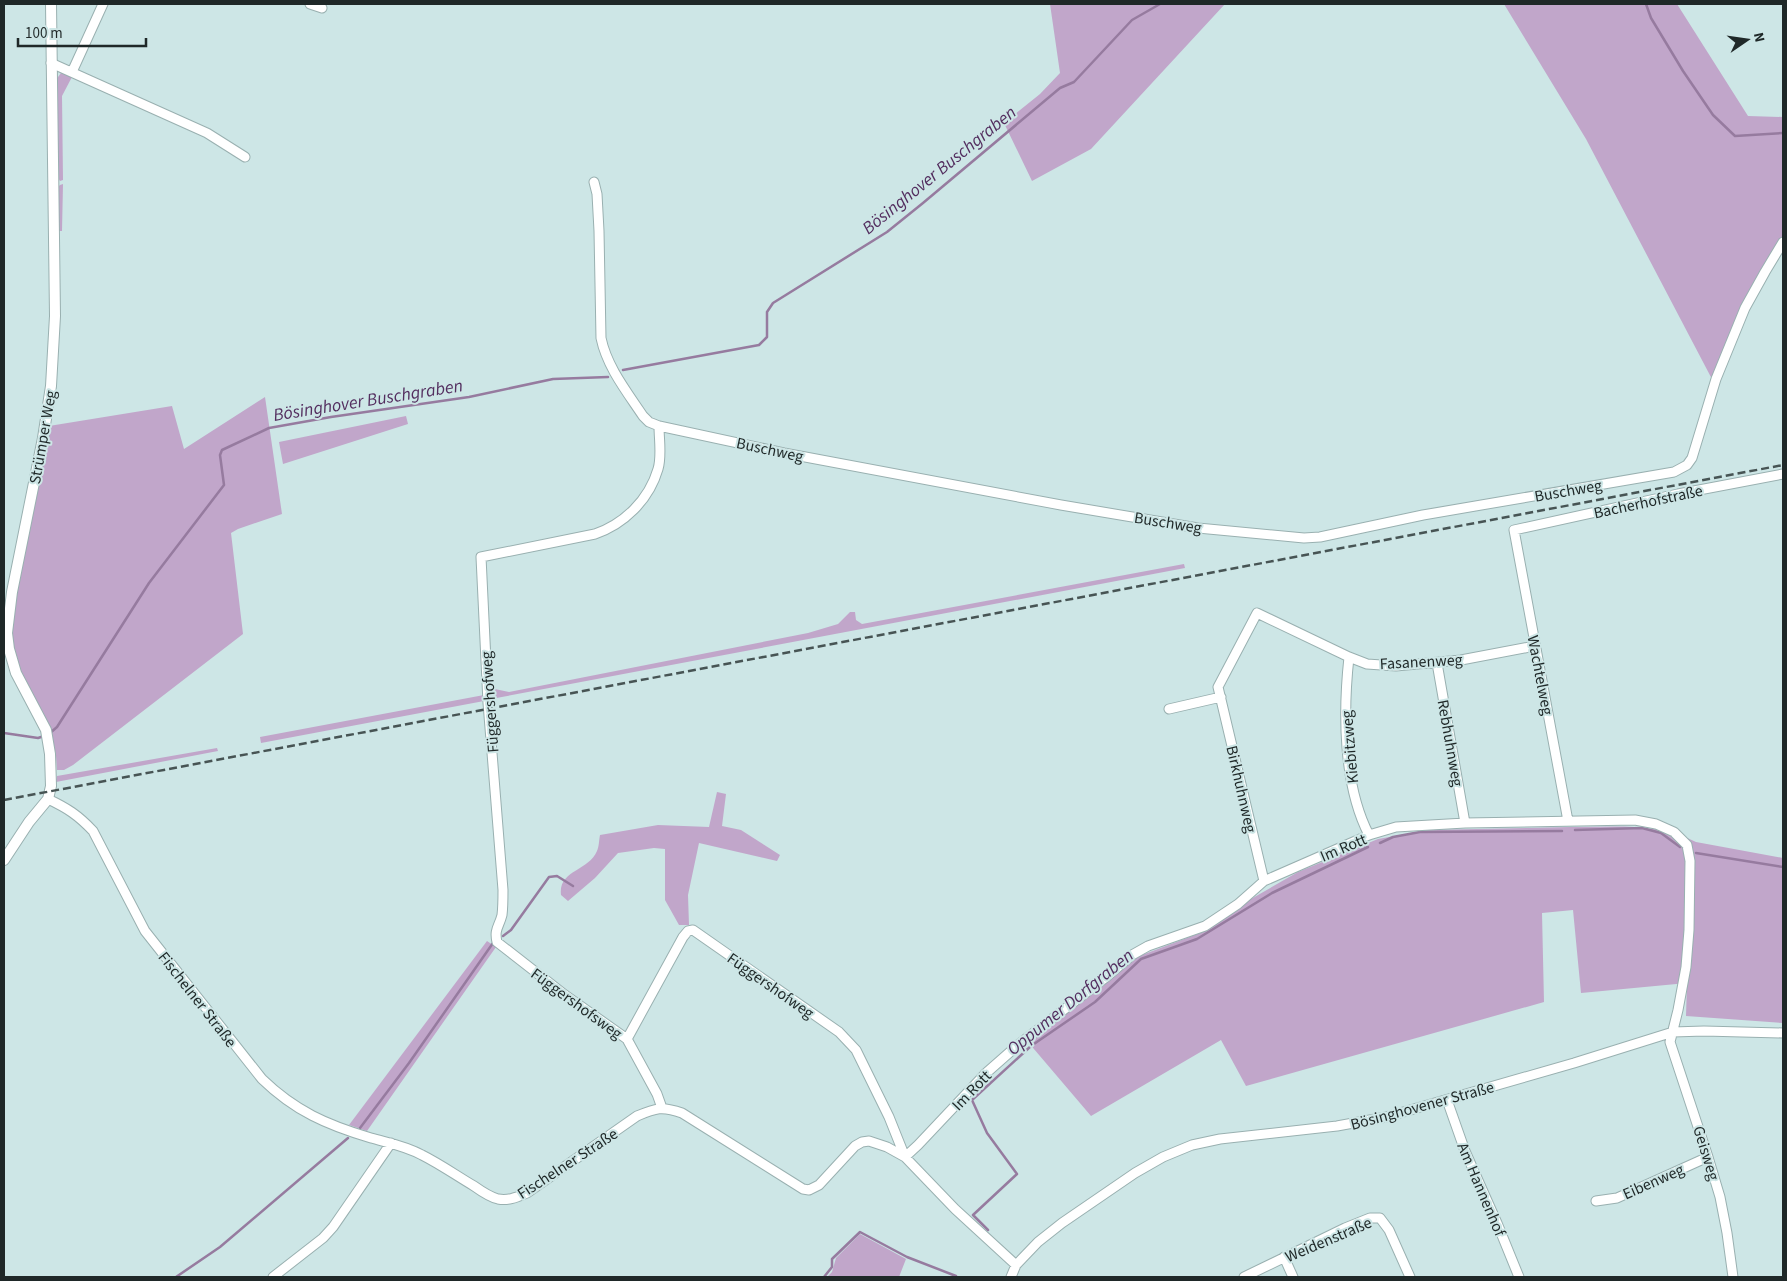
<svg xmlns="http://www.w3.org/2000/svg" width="1787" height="1281" font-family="'Source Sans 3',sans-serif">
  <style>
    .green { fill: #c1a6ca }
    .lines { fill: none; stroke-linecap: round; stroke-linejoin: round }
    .stream { stroke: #967b9f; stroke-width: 2.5 }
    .minor-casing { stroke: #99b0b0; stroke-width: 11 }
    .tertiary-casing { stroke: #99b0b0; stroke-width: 12 }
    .minor { stroke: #fff; stroke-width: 9 }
    .tertiary { stroke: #fff; stroke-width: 10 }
    .rail { stroke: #475454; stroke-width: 2.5; stroke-dasharray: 8 4; stroke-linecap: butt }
    .labels { text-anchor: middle; stroke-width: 4; stroke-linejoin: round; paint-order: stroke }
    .street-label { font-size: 16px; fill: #1f2828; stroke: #cde6e6 }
    .water-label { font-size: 18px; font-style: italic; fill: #532e5f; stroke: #cde6e6 }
  </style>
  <rect width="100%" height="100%" fill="#cde6e6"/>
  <path class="green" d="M 1050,4 L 1225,4 L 1091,149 L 1032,181 L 1004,123 L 1040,94 L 1060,73 Z
    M 1504,4 L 1677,4 L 1748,116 L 1783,117 L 1783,240 L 1713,381 L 1586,139 Z
    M 66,72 L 73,75 L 62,96 L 63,180 L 60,181 L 56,175 L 55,81 L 61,73 Z
    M 63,184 L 62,231 L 59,231 L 57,226 L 57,188 L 60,185 Z
    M 265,397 L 282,514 L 238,529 L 231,533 L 243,634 L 73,765 L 64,770 L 57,770 L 56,756 L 53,740 L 19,672 L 11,649 L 11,614 L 49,426 L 172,406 L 184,449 Z
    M 406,416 L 408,424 L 283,464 L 279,442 Z
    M 1184,564 L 1185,568 L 491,699 L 490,688 L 509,692 L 808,633 L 838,624 L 850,612 L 855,612 L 856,620 L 862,624 Z
    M 484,695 L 484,701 L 261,743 L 260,737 Z
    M 217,748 L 218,751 L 56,782 L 57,776 Z
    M 717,792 L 726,794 L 722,826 L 741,830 L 780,855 L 777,861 L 699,843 L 688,895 L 689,925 L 679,925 L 665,900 L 665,849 L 654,848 L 618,853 L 595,878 L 568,901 L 561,895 C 558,870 589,871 597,851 C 599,847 599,840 600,835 L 658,825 L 709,827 Z
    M 1570,827 C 1613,827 1657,822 1696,842 L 1783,858 L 1783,1023 L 1686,1016 L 1687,983 L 1581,993 L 1573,910 L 1542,913 L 1544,1002 L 1246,1086 L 1221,1040 L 1091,1116 L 1028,1042 L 1134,958 L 1208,930 L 1251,899 L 1298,872 L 1378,839 L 1428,830 Z
    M 487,941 L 496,947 L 367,1131 L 349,1125 Z
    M 860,1234 L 906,1259 L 899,1277 L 827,1277 L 832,1272 L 836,1258 Z"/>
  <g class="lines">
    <path class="stream" d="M 1646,4 L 1651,18 L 1683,71 L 1713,115 L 1735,136 L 1783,133
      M 623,370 L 759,345 L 767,337 L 767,312 L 773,303 L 887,232 L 923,203 L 1060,88 L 1074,82 L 1132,20 L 1160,4
      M 4,733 L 38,738 L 44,736
      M 49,734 L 57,727 L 149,583 L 224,485 L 220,455 L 222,450 L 269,428 L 331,417 L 469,397 L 553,379 L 608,377
      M 1575,830 L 1642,828 L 1661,833 L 1680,847
      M 1380,843 L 1393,837 L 1420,832 L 1562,831
      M 1696,853 L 1783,867
      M 503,936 L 511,930 L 549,877 L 557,876 L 573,886
      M 360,1128 L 409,1063 L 493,943
      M 988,1230 L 973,1215 L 1017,1174 L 987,1133 L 972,1100 L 1031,1046 L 1095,1002 L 1141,959 L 1197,939 L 1272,893 L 1368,847
      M 176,1277 L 220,1247 L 348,1138
      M 824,1277 L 832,1267 L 832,1259 L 860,1232 L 907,1257 L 956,1276"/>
    <defs>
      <path id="minor" d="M 310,4 L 322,8
        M 51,63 L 207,133 L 245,157
        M 72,72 L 103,4
        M 594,182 L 597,194 L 599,231 L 601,338 C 607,367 627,392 643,416 L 649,422 L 659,426
        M 1349,657 C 1343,712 1343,785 1369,835
        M 1437,663 L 1465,823
        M 1169,709 L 1221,697
        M 48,799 C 67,808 78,815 93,831 L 145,931 L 262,1079 C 295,1111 327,1125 371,1138 C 389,1143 406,1146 422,1155 C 440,1164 457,1176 474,1186 C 481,1191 490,1197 498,1199 C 509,1201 517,1197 527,1193 L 637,1116 C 656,1108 662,1106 682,1113 L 803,1189 L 809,1190 L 819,1185 L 855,1146 L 862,1142 L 869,1141 L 887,1147 L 905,1157 L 955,1209 L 1016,1265
        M 1568,821 L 1514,530 L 1678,494 L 1783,474
        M 1264,881 L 1218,687 L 1257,613 L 1349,657 L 1367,664 L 1396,666 L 1461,660 L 1535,646
        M 627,1039 L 683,937 L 688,931 L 693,930 L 839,1032 L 856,1050 L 889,1117 L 905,1157
        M 1447,1100 L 1465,1151 L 1497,1223 L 1519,1277
        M 662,1108 L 657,1094 L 627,1039 L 565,995 L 497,942 C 494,929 499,927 502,915 C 503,907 503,899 503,890 L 488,703 L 481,557 L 595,534 C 624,524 649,500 658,469 C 662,456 659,440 659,426 L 784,453 L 1061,505 L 1198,528 L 1304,538 L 1320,537 L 1423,515 L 1674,472 L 1687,465 L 1692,458 L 1716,379 L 1745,308 L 1765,272 L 1783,242
        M 905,1157 L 918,1145 L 985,1074 L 1018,1045 L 1105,978 L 1132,955 L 1148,946 L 1205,926 L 1238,904 L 1264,881 L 1369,835 L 1396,827 L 1465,823 L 1635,820 L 1656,824 L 1674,832 L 1687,845 L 1690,861 L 1689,930 L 1686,967 L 1678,1010 L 1670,1042 L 1708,1157 L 1720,1197 L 1727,1233 L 1733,1277
        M 1596,1201 L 1617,1198 L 1708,1157
        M 1284,1257 L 1293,1277
        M 273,1277 L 323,1238 L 333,1227 L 391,1143
        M 1011,1277 L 1016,1265 L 1038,1242 L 1062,1223 L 1135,1173 L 1163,1157 L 1192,1145 L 1220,1139 L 1337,1126 L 1386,1117 L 1574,1063 L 1673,1032 L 1704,1031 L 1783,1033
        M 1244,1277 L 1345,1228 L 1370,1218 L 1380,1218 L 1389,1230 L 1410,1277"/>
      <path id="tertiary" d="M 4,860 L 29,822 L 48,799 L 51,786 L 50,754 L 46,730 L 16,673 L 9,649 L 7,633 L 12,592 L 43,438 L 51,386 L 55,316 L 51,4"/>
    </defs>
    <use href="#minor" class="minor-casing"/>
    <use href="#tertiary" class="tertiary-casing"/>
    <use href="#minor" class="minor"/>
    <use href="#tertiary" class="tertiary"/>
    <path class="rail" d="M 4,800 L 1783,465"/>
  </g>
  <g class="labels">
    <g class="street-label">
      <text transform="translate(42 437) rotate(-80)" y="6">Strümper Weg</text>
      <text transform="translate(770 449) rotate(12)" y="6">Buschweg</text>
      <text transform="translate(1568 490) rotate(-10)" y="6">Buschweg</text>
      <text transform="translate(1648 501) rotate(-12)" y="6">Bacherhofstraße</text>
      <text transform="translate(1168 522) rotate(9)" y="6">Buschweg</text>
      <text transform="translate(1421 661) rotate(-3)" y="6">Fasanenweg</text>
      <text transform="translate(1541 675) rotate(79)" y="6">Wachtelweg</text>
      <text transform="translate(489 702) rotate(-94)" y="6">Függershofweg</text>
      <text transform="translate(1451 743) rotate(80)" y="6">Rebhuhnweg</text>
      <text transform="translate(1349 747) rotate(-95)" y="6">Kiebitzweg</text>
      <text transform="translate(1242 789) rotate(77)" y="6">Birkhuhnweg</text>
      <text transform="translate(1343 847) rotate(-23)" y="6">Im Rott</text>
      <text transform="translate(771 985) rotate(35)" y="6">Függershofweg</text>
      <text transform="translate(198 999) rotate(52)" y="6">Fischelner Straße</text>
      <text transform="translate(577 1003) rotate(36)" y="6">Függershofsweg</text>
      <text transform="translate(971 1090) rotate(-46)" y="6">Im Rott</text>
      <text transform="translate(1422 1105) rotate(-15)" y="6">Bösinghovener Straße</text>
      <text transform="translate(1707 1153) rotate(73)" y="6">Geisweg</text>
      <text transform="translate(567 1163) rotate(-33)" y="6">Fischelner Straße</text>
      <text transform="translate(1653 1181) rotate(-24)" y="6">Eibenweg</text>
      <text transform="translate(1482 1189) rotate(67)" y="6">Am Hannenhof</text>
      <text transform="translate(1328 1239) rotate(-23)" y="6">Weidenstraße</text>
    </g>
    <g class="water-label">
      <text transform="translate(939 170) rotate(-39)" y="6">Bösinghover Buschgraben</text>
      <text transform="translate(368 400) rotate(-9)" y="6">Bösinghover Buschgraben</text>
      <text transform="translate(1070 1002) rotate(-39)" y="6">Oppumer Dorfgraben</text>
    </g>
  </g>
  <rect width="1787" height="1281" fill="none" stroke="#1f2828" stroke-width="10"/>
  <g transform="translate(1747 40) rotate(77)" stroke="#cde6e6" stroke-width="4" paint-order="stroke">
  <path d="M0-4L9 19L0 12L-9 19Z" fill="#1f2828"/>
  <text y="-8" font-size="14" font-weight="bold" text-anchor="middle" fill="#1f2828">N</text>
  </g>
  <path d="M18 38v8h128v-8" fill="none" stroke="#1f2828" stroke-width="2.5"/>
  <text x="25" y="38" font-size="15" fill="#1f2828" stroke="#cde6e6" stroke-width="4" paint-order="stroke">100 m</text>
</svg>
